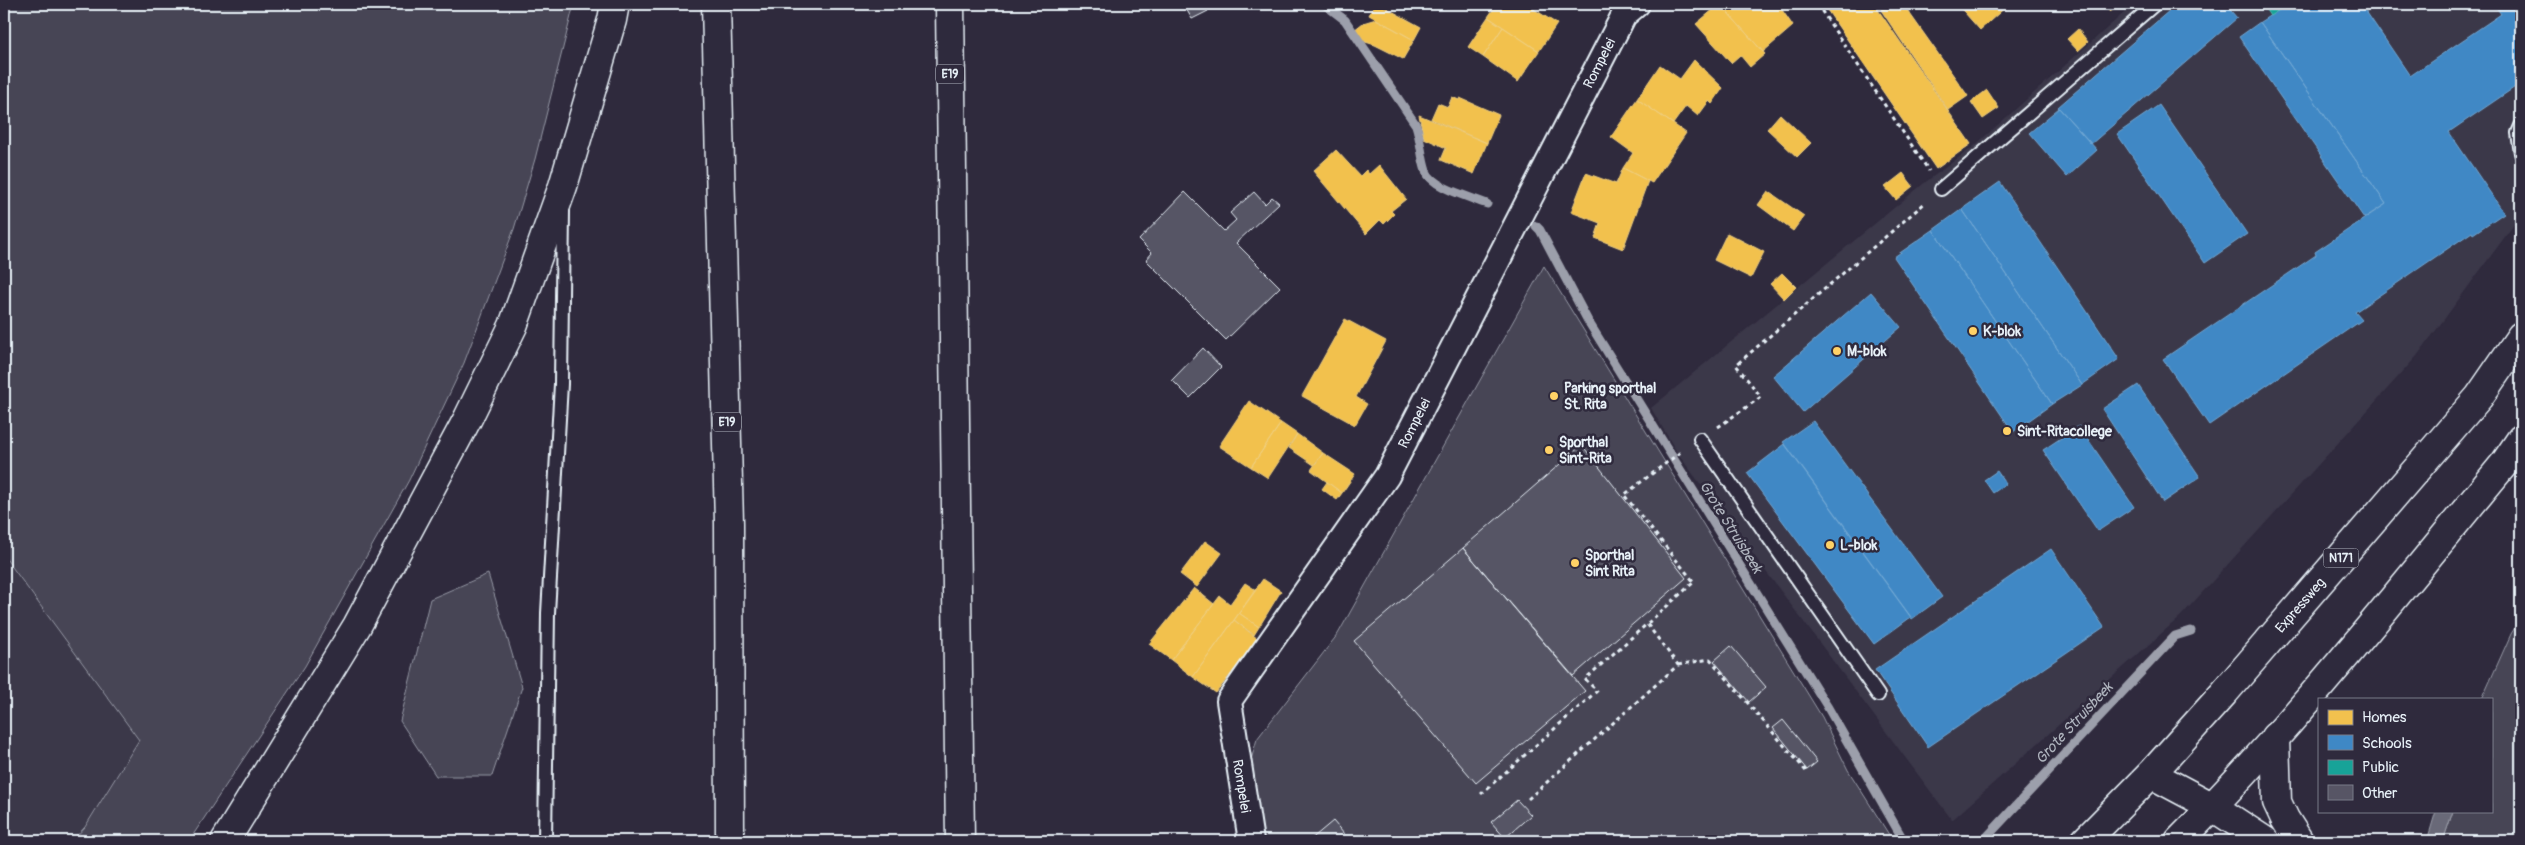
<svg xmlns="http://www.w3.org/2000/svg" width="2525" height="845" font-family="Pangolin,sans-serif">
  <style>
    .built { fill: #3b3749 }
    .green { fill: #464455; stroke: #979aa6 }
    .water { fill: #696978; stroke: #9c9fab }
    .homes { fill: #f2c14e; stroke: #efcf81 }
    .schools { fill: #3f88c5; stroke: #72a8d4 }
    .public { fill: #17a398; stroke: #56bab5 }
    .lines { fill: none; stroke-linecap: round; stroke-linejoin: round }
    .stream { stroke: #9c9fab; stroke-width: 9 }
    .building { fill: #575565; stroke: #e8f1f8 }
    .service-casing { stroke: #e8f1f8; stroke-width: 16 }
    .minor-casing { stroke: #e8f1f8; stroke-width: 28 }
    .trunk-casing { stroke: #e8f1f8; stroke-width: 31 }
    .motorway-casing { stroke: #e8f1f8; stroke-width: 31 }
    .path { stroke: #e8f1f8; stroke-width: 3; stroke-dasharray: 4 4; stroke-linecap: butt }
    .service { stroke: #2f2a3d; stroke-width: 12 }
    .minor { stroke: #2f2a3d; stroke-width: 24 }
    .trunk { stroke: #2f2a3d; stroke-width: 28 }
    .motorway { stroke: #2f2a3d; stroke-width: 28 }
    .poi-dot { fill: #ffd166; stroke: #2f2a3d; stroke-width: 2 }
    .labels { text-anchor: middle; stroke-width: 5; stroke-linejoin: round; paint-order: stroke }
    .shield { fill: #2f2a3d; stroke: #b0b5c0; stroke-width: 1 }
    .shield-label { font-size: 12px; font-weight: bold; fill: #e8f1f8 }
    .street-label { font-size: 14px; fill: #e8f1f8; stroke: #2f2a3d }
    .poi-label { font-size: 14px; font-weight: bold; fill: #e8f1f8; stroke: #2f2a3d; text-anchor: start }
    .water-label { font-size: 15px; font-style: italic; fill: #afb4be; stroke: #2f2a3d }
  </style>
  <rect width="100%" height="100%" fill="#2f2a3d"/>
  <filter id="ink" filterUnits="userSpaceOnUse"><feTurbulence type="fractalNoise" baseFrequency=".02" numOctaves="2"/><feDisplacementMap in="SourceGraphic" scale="10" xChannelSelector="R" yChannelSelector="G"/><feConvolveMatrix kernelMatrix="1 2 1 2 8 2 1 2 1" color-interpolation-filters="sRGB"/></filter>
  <g filter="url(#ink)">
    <path class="built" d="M 2134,4 L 2521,4 L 2521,215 L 2417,356 L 2181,616 L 1952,820 L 1678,454 L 1651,408 L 1923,184 L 1973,147 Z
      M 4,556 L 139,740 L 85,827 L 72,841 L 4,841 Z"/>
    <path class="green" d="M 4,4 L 574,4 L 535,159 L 514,229 L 464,363 L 409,480 L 305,666 L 189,841 L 72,841 L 85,827 L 139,740 L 4,556 Z
      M 1544,266 L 1822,717 L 1848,770 L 1893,841 L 1263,841 L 1249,767 L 1257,739 L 1338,634 Z
      M 488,574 L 522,687 L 492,776 L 436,776 L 400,721 L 430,599 Z
      M 2521,618 L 2521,841 L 2443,841 L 2453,811 L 2491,811 L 2491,699 L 2482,699 L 2511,634 Z"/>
    <path class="water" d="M 2436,811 L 2453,811 L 2443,841 L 2427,841 Z"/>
    <path class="homes" d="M 1375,4 L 1379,4 L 1421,27 L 1414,40 L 1369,15 Z
      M 1497,4 L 1526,4 L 1557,24 L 1539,51 L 1488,17 Z
      M 1720,4 L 1765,54 L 1750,67 L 1740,55 L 1731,63 L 1696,24 Z
      M 1720,4 L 1778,4 L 1793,26 L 1763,52 Z
      M 1823,4 L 1874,4 L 1971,144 L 1936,169 Z
      M 1888,4 L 1903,4 L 1968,96 L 1948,110 L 1881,10 Z
      M 1957,4 L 2009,4 L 1980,30 Z
      M 2102,4 L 2120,4 L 2110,12 Z
      M 1488,17 L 1503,27 L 1483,57 L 1468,47 Z
      M 1376,19 L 1414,40 L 1403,59 L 1375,45 L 1359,40 L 1354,30 L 1363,23 Z
      M 1503,27 L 1539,51 L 1518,82 L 1483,57 Z
      M 2078,29 L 2088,42 L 2078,51 L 2067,39 Z
      M 1694,60 L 1723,88 L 1712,104 L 1709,101 L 1698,116 L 1686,106 L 1673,124 L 1637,99 L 1660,65 L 1680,79 Z
      M 1987,90 L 1999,108 L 1983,119 L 1971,102 Z
      M 1452,97 L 1459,100 L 1460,98 L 1499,115 L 1487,143 L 1431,119 L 1438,103 L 1448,107 Z
      M 1637,99 L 1686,133 L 1652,183 L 1623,168 L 1633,153 L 1611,137 Z
      M 1780,114 L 1811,143 L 1797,157 L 1767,129 Z
      M 1419,115 L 1487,143 L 1474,174 L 1441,160 L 1446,148 L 1424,138 Z
      M 1336,150 L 1360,176 L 1366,170 L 1369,174 L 1379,165 L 1406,199 L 1391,211 L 1394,214 L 1384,224 L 1380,220 L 1366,234 L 1313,171 Z
      M 1623,168 L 1648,181 L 1623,249 L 1595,238 L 1600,223 L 1571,212 L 1586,173 L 1616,184 Z
      M 1903,173 L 1913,186 L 1896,200 L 1885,187 Z
      M 1768,191 L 1804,216 L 1793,231 L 1758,205 Z
      M 1727,233 L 1764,252 L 1751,278 L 1714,260 Z
      M 1782,273 L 1796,287 L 1784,299 L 1770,284 Z
      M 1345,319 L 1386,341 L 1356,397 L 1367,404 L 1355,425 L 1302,396 Z
      M 1249,401 L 1281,423 L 1251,467 L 1219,446 Z
      M 1281,423 L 1297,434 L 1268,478 L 1251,467 Z
      M 1297,434 L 1323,453 L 1314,465 L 1289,448 Z
      M 1323,453 L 1355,474 L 1342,493 L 1311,470 Z
      M 1327,482 L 1342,493 L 1337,500 L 1322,489 Z
      M 1205,541 L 1222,553 L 1197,587 L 1180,574 Z
      M 1263,579 L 1281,591 L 1259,627 L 1239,613 Z
      M 1245,583 L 1256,590 L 1193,677 L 1171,660 L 1220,596 L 1230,604 Z
      M 1194,588 L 1214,604 L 1171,660 L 1149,644 Z
      M 1239,613 L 1259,627 L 1254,635 L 1234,620 Z
      M 1234,620 L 1258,639 L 1216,693 L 1193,677 Z"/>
    <path class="schools" d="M 2177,4 L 2225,4 L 2237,18 L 2091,144 L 2058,107 Z
      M 2288,4 L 2361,4 L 2410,76 L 2501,14 L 2494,4 L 2521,4 L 2521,83 L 2449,132 L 2504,213 L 2473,234 L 2472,232 L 2355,312 L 2362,320 L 2209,425 L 2163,359 L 2316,255 L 2315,252 L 2386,204 L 2260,22 Z
      M 2260,22 L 2386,204 L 2364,218 L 2239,37 Z
      M 2159,105 L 2247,234 L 2205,263 L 2117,134 Z
      M 2059,108 L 2097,150 L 2067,177 L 2029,133 Z
      M 2000,182 L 2119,359 L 2082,385 L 1962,209 Z
      M 1962,209 L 2082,385 L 2052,404 L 1933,230 Z
      M 1933,230 L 2052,404 L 2013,432 L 1894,257 Z
      M 1871,292 L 1901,327 L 1803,412 L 1773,376 Z
      M 2138,385 L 2200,477 L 2163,502 L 2102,409 Z
      M 1813,421 L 1942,597 L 1912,619 L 1783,442 Z
      M 2079,426 L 2134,507 L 2098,531 L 2043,450 Z
      M 1785,444 L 1911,617 L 1874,644 L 1747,473 Z
      M 1997,471 L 2006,484 L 1993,493 L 1984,480 Z
      M 2051,549 L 2104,627 L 1928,747 L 1875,670 Z"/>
    <path class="public" d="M 2262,4 L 2288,4 L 2270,16 Z"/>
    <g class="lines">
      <path class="stream" d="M 1324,4 L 1345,20 L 1416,125 C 1421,140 1421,157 1426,171 C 1432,188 1471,197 1487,204
        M 1536,226 L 1540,230 L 1588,321 L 1827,706 L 1904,841
        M 1983,841 L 2175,636 L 2191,631"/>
    </g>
    <path class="building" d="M 1191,4 L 1204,4 L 1208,11 L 1192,19 L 1185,7 Z
      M 1185,192 L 1224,231 L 1236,220 L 1230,213 L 1254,192 L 1265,204 L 1272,197 L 1279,203 L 1236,243 L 1280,287 L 1226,340 L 1146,260 L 1152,253 L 1139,240 Z
      M 1203,348 L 1221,367 L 1190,398 L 1172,380 Z
      M 1582,445 L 1686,578 L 1573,676 L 1463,548 Z
      M 1463,548 L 1585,691 L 1476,783 L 1354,641 Z
      M 1731,646 L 1766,687 L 1749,702 L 1714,661 Z
      M 1783,720 L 1817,762 L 1807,770 L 1773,728 Z
      M 1517,800 L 1531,815 L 1505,838 L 1491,822 Z
      M 1333,821 L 1350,841 L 1309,841 Z"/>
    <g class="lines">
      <defs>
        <path id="service" d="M 2521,126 L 2518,133 L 2521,153
          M 1941,189 L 2155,4
          M 1700,439 L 1878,695
          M 545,841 L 548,613 L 561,384 L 563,211"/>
        <path id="minor" d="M 1251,841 L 1229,701 L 1387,476 L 1624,15 L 1637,4"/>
        <path id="trunk" d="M 2151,774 L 2213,807
          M 2085,841 L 2151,774 L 2224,693 L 2479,397 L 2521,336
          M 2179,841 C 2295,724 2398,592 2504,464 L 2521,439"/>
        <path id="motorway" d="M 716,4 L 729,523 L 730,841
          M 950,4 L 960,841
          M 2275,737 L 2277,802 L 2285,819 L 2299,841
          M 2213,807 L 2265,841
          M 225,841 L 357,626 L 468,418 L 513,326 L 563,186 L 612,20 L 615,4"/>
      </defs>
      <use href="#service" class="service-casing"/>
      <use href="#minor" class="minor-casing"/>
      <use href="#trunk" class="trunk-casing"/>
      <use href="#motorway" class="motorway-casing"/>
      <path class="path" d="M 1817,4 L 1929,171
        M 1718,427 L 1761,397 L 1736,365 L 1926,202
        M 1678,665 L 1710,659 L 1806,771
        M 1481,794 L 1597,691 L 1585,679 L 1694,582 L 1624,495 L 1682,451
        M 1528,799 L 1678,665 L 1647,624"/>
      <use href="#service" class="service"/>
      <use href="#minor" class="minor"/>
      <use href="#trunk" class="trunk"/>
      <use href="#motorway" class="motorway"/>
    </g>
  </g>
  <g class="poi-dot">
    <circle cx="1973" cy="331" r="5"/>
    <circle cx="1837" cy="351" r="5"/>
    <circle cx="1554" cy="396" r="5"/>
    <circle cx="2007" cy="431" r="5"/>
    <circle cx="1549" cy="450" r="5"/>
    <circle cx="1830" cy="545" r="5"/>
    <circle cx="1575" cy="563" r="5"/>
  </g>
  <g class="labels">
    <g class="shield">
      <rect x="936" y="64.5" width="28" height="19" rx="4"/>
      <rect x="713" y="412.5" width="28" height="19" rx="4"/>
      <rect x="2323.5" y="548.5" width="35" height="19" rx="4"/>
    </g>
    <g class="shield-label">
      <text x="950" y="78">E19</text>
      <text x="727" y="426">E19</text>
      <text x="2341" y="562">N171</text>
    </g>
    <g class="street-label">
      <text transform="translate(1599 63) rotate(-63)" y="5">Rompelei</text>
      <text transform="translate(1414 423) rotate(-63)" y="5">Rompelei</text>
      <text transform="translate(2300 605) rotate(-49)" y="5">Expressweg</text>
      <text transform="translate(1242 786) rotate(81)" y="5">Rompelei</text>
    </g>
    <g class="poi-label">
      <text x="1983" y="336">K-blok</text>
      <text x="1847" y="356">M-blok</text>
      <text x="1564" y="393">Parking sporthal<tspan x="1564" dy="16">St. Rita</tspan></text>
      <text x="2017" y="436">Sint-Ritacollege</text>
      <text x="1559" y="447">Sporthal<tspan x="1559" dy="16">Sint-Rita</tspan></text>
      <text x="1840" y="550">L-blok</text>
      <text x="1585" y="560">Sporthal<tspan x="1585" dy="16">Sint Rita</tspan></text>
    </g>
    <g class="water-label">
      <text transform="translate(1731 527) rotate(58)" y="5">Grote Struisbeek</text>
      <text transform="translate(2074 723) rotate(-47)" y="5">Grote Struisbeek</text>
    </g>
  </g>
  <rect width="2525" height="845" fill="none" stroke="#2f2a3d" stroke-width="20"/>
  <rect x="10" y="10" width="2505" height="825" fill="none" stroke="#e8f1f8" stroke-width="2" filter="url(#ink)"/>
  <rect x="2318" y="698" width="175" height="115" fill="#2f2a3d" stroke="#797a88"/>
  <rect x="2328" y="710" width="25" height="15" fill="#f2c14e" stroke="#797a88"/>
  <text x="2362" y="722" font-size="15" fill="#e8f1f8">Homes</text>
  <rect x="2328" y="735" width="25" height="15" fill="#3f88c5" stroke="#797a88"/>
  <text x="2362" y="748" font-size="15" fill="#e8f1f8">Schools</text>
  <rect x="2328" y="760" width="25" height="15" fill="#17a398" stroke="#797a88"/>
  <text x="2362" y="772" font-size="15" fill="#e8f1f8">Public</text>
  <rect x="2328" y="785" width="25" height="15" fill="#575565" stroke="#797a88"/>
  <text x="2362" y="798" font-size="15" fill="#e8f1f8">Other</text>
</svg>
